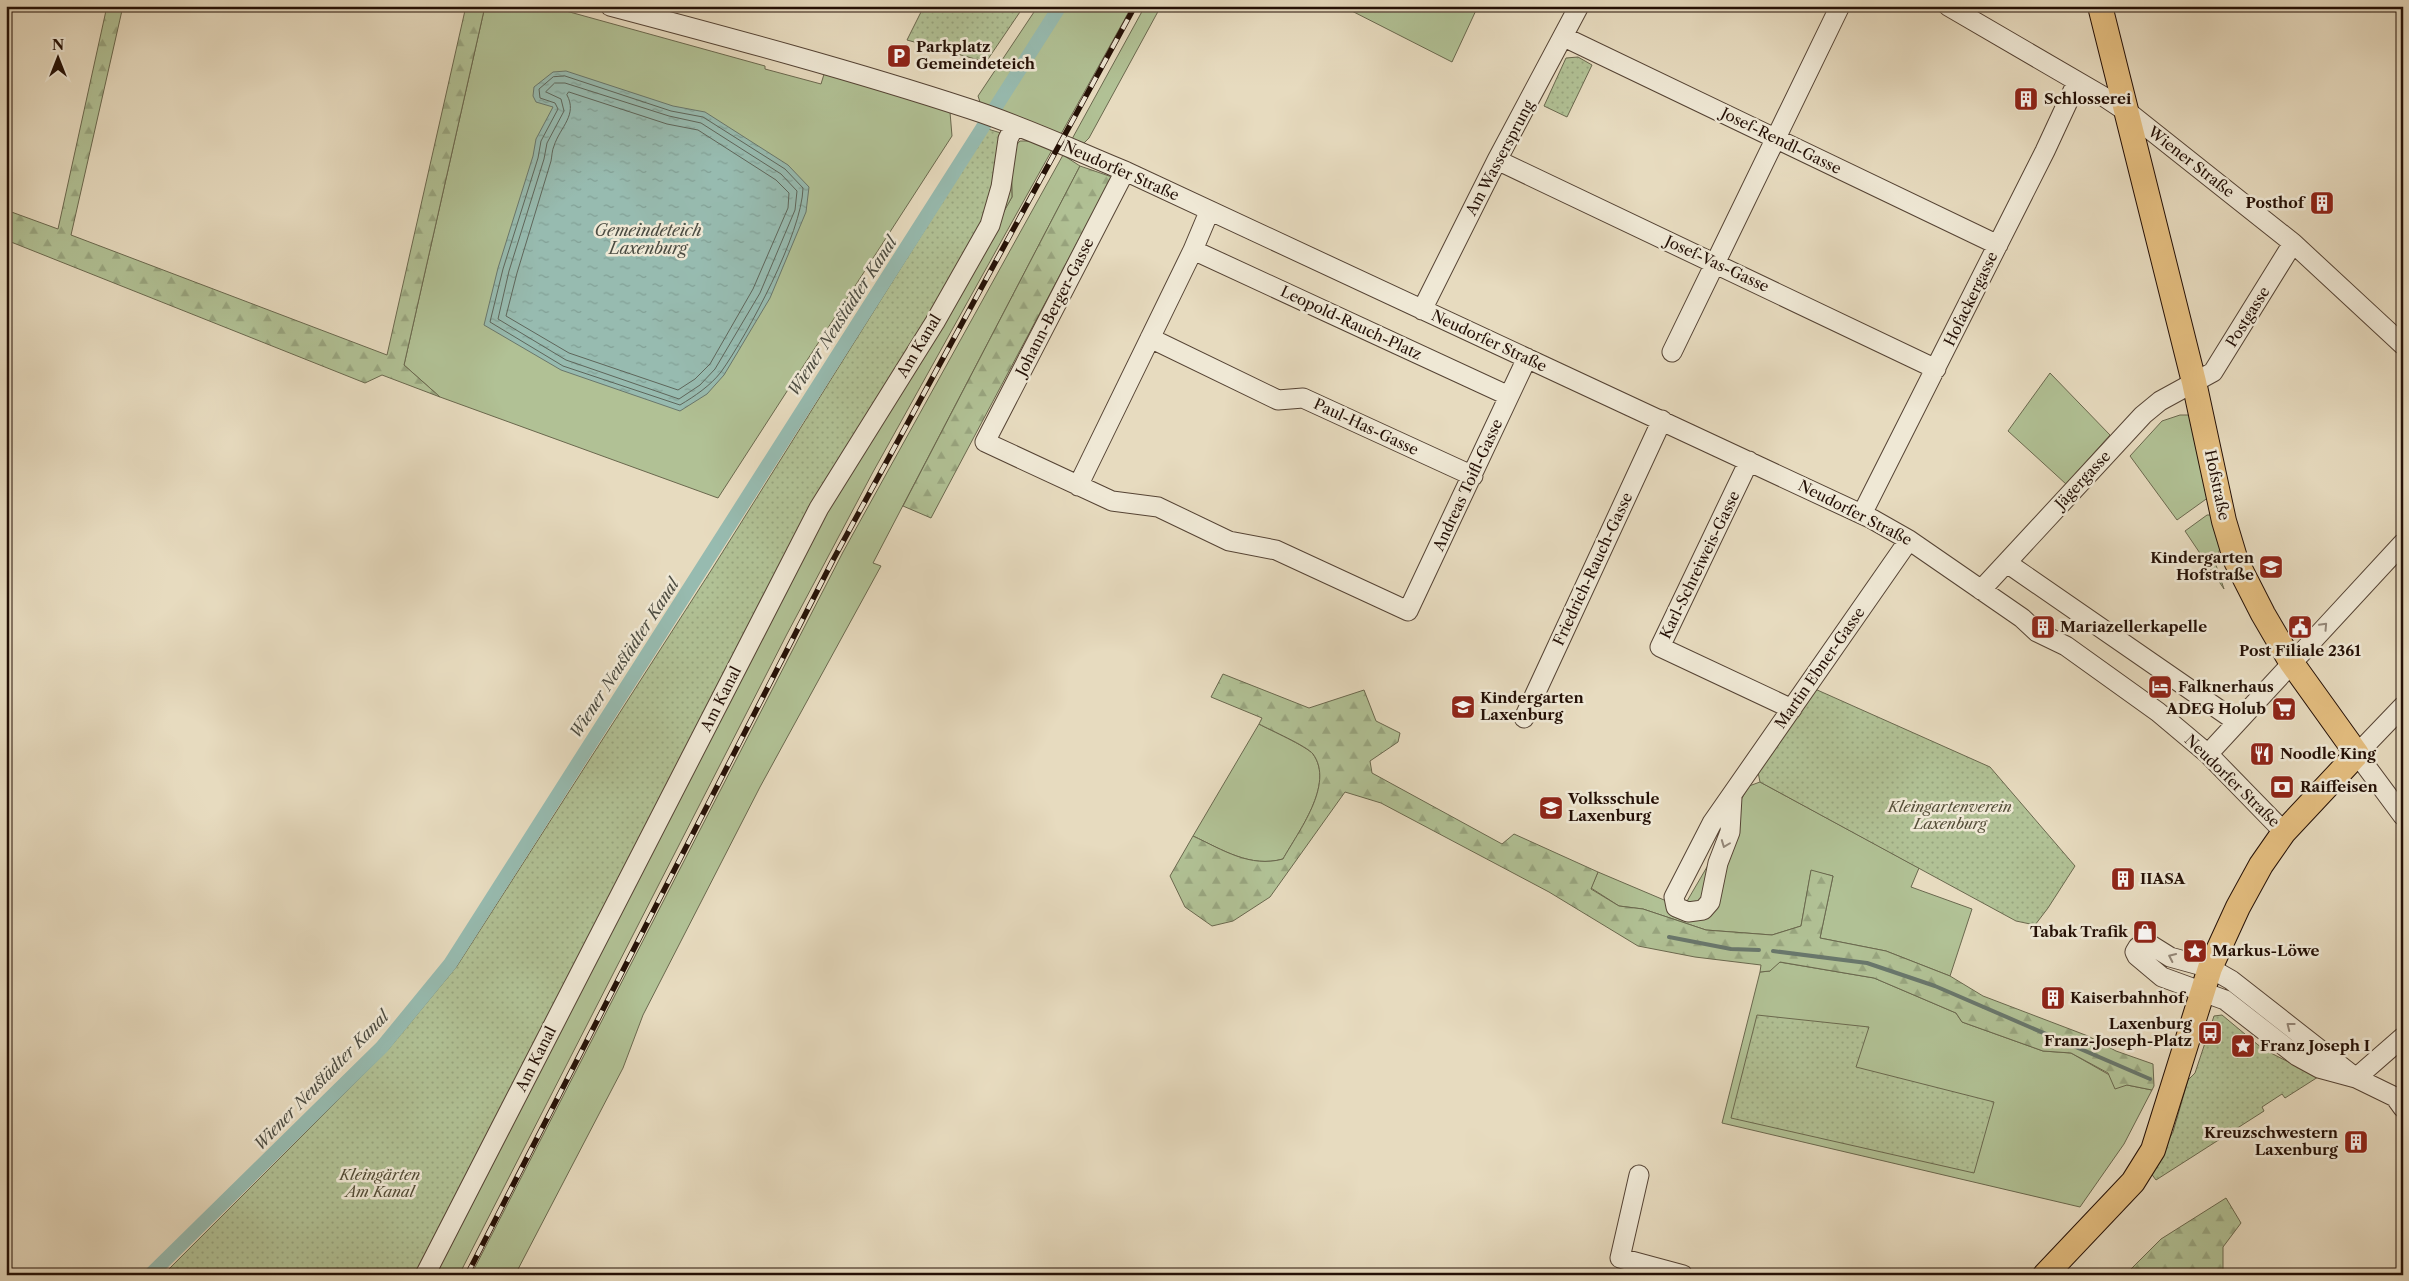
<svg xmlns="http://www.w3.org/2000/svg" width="2409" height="1281" font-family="'Libre Caslon Text',serif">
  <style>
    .grass { fill: #b1c195; stroke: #6a684e }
    .forest { fill: url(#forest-firs); stroke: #6a684e }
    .park { fill: url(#park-dots); stroke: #6a684e }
    .water { fill: url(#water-ripples); stroke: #69776c }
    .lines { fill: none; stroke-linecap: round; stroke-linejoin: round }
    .shore { stroke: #5e665b; stroke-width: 1 }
    .stream { stroke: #69776c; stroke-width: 4 }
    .canal { stroke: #97bbb0; stroke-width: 14 }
    .minor-casing { stroke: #554334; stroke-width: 21 }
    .major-casing { stroke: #241006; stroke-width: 26 }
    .minor { stroke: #efe8d5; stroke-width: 19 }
    .major { stroke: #e4be80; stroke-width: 24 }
    .rail-casing { stroke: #241006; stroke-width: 5.5 }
    .rail { stroke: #efe8d5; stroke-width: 4; stroke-dasharray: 11; stroke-linecap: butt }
    .oneway { stroke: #948778 }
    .labels { text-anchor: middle; stroke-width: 5; stroke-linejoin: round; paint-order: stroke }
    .poi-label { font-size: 15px; font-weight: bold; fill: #241006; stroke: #efe8d5; text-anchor: start }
    .street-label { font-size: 15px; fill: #241006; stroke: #efe8d5 }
    .park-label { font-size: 15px; font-style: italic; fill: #554e38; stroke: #efe8d5 }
    .water-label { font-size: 16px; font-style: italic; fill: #4c4c42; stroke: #efe8d5 }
  </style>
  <defs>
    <pattern id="forest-firs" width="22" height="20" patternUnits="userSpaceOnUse" patternTransform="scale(1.25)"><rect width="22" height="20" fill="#b1c195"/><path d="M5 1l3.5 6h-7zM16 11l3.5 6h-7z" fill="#98a57f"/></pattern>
    <pattern id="park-dots" width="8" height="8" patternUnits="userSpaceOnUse" patternTransform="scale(1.25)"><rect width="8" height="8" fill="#b1c195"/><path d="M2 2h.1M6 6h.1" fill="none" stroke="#98a57f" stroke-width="1.8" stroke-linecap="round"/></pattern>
    <pattern id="water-ripples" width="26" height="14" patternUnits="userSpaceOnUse" patternTransform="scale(1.25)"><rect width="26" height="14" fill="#97bbb0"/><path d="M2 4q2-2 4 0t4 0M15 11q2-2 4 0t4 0" fill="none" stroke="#82a096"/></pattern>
  </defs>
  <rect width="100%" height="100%" fill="#e7dbbf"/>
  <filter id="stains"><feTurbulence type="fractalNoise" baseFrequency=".004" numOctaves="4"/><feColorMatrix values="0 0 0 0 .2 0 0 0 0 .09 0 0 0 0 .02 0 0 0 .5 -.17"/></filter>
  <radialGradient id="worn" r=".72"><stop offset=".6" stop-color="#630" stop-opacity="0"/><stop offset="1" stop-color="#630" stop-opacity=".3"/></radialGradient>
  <path class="grass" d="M 485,6 L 548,6 L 765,66 L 765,69 L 821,84 L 825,71 L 950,112 L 952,136 L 718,498 L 440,397 L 404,365 Z
    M 1038,6 L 1132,6 L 1061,134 L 981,105 L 978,96 Z
    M 1145,6 L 1161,6 L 1089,138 L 1083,144 L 1072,139 Z
    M 1342,6 L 1478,6 L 1452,62 Z
    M 1020,141 L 1034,141 L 1052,150 L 873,472 L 787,634 L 459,1275 L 434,1275 L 817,529 L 1012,197 L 1011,151 Z
    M 1063,155 L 1080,166 L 873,563 L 881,566 L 760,787 L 643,1015 L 623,1068 L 515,1275 L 471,1275 L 843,552 Z
    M 2050,373 L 2110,435 L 2066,484 L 2008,431 Z
    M 2180,415 L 2193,415 L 2209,497 L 2177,520 L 2130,456 L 2162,421 Z
    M 2207,515 L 2211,515 L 2221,543 L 2216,565 L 2224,589 L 2185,531 Z
    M 1259,724 C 1270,730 1306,746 1313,754 C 1335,784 1298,832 1283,859 C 1250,868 1223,850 1193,836 Z
    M 1760,782 L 1919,868 L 1911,887 L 1972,909 L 1950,976 L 1886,951 L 1820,938 L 1833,876 L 1811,871 L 1801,926 L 1772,935 L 1706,930 L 1643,909 L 1619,906 L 1591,888 L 1598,872 L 1683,908 L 1721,843 L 1727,824 L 1749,786 Z
    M 1779,962 L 1874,978 L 1956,1013 L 1962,1022 L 2043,1051 L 2071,1053 L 2127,1085 L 2152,1090 L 2124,1144 L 2080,1207 L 1722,1123 L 1760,972 L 1770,971 Z"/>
  <path class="forest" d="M 107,6 L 123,6 L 71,235 L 387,355 L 466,6 L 485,6 L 404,365 L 440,397 L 382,375 L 365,383 L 6,240 L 6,210 L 58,229 Z
    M 1080,166 L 1112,177 L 931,518 L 903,506 Z
    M 1223,674 L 1309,708 L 1364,690 L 1376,721 L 1400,733 L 1398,742 L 1370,761 L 1372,773 L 1502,844 L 1514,834 L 1598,872 L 1591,889 L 1619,906 L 1643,909 L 1706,930 L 1772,935 L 1801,926 L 1811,870 L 1833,876 L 1820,938 L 1886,951 L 1950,976 L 1983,996 L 2088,1036 L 2116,1051 L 2153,1064 L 2154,1086 L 2152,1090 L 2127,1085 L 2115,1089 L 2108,1073 L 2071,1053 L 2043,1051 L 1962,1022 L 1956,1013 L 1874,978 L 1780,962 L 1770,971 L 1760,972 L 1761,965 L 1695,957 L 1638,946 L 1549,892 L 1381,803 L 1345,792 L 1270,897 L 1233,921 L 1212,926 L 1185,907 L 1170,876 L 1193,836 C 1223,850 1250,868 1283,859 C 1298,832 1335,784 1313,754 C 1307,746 1270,730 1259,724 L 1262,718 L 1211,697 Z
    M 2226,1198 L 2241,1223 L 2223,1247 L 2223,1275 L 2125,1275 L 2161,1239 Z"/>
  <path class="park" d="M 924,6 L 1024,6 L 986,62 L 907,40 Z
    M 1578,57 L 1592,65 L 1567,117 L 1544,106 L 1566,58 Z
    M 988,129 L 1004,134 L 1011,151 L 1012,197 L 953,303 L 817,529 L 434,1275 L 163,1275 L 387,1051 L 457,966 L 712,569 Z
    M 1815,689 L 1990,767 L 2075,866 L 2048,908 L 2035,925 L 2016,921 L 1760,782 L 1758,772 Z
    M 1757,1015 L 1869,1027 L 1856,1067 L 1994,1102 L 1974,1173 L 1731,1118 Z
    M 2222,1015 L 2263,1049 L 2318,1077 L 2285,1098 L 2282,1094 L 2262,1107 L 2264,1111 L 2156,1180 L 2150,1172 L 2173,1132 L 2188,1080 L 2195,1073 L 2214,1016 Z"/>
  <path class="water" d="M 566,71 L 673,106 L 705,112 L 788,165 L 809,187 L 806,212 L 770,298 L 724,375 L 707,394 L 680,411 L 561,370 L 484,325 L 498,268 L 533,156 L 536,139 L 553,107 L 536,102 L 533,96 L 534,87 L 553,72 Z"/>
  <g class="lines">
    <path class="shore" d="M 565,76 L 671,111 L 703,117 L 785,169 L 803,188 C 802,233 748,334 721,372 C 710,386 695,396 680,405 L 563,366 L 490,322 L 503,269 L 538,158 L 541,141 L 558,109 L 555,103 L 540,98 L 539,89 L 553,77 Z
      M 555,83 L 565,83 L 669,116 L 701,123 L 781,174 L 797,191 L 795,210 L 760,293 L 715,369 L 700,385 L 679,399 L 566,360 L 498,319 L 509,271 L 544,159 L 547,143 L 564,111 L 561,99 L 546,92 Z
      M 569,92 L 667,124 L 698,130 L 776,180 L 789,193 L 788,208 L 753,289 L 710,364 L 695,379 L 678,390 L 569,353 L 506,316 L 517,273 L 551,161 C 552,156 552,150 554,146 C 560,127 578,115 567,95 Z"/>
    <path class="stream" d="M 1669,937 L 1731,949 L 1759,950
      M 1773,951 L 1867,963 L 1935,986 L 2150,1079"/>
    <path class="canal" d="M 150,1275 L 382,1047 L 450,964 L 1060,6"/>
    <defs>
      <path id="minor" d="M 610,6 C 731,38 851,70 970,109 C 1023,126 1074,150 1125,171 L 1872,519 L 1909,540 L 2022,618 L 2037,632 L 2066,646 L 2158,712 L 2208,754 L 2284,832
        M 1948,6 L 2106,98 L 2133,116 L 2293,243 L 2403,345
        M 1564,37 L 1998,245
        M 1497,160 L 1936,369
        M 1125,171 L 985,442 L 1112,501 L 1158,507 L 1229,541 L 1276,550 L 1408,611 L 1527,358
        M 1193,250 L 1509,396
        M 1422,310 L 1497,160 L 1579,6
        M 1150,338 L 1278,400 L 1303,398 L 1473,476
        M 1672,352 L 1840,6
        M 1749,461 L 1660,647 L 1792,709
        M 1078,486 L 1193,250 L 1209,212
        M 1862,514 L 2045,151 L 2077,82
        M 2007,563 L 2237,722
        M 1981,590 L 2143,415 L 2160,401 L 2213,372 L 2293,243
        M 2403,706 L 2357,754 L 2403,816
        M 1524,718 L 1662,420
        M 2208,754 L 2403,543
        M 1732,797 L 1730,832 L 1718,863 L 1710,902 L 1703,910 L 1688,912 L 1676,907 L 1674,897 L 1712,823 L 1909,540
        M 2356,1078 L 2319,1068 L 2297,1056 L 2225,1000 L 2162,977 L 2137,956 L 2135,952 L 2138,947 L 2146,942 L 2170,957 L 2210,968 L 2231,980 L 2356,1078 L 2395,1097 L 2403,1108
        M 2356,1078 L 2403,1037
        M 1639,1175 L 1620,1258 L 1683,1275
        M 425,1275 L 819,508 L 935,322 L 990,225 L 1001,187 L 1008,139 L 1014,127"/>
      <path id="major" d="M 2045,1275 L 2133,1182 L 2153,1150 L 2210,968 L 2238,907 L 2261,865 L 2284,832 L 2357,754 L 2291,662 L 2263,614 L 2236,561 L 2224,521 L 2194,382 L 2100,6"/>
    </defs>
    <use href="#minor" class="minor-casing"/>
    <use href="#major" class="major-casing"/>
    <use href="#minor" class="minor"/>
    <use href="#major" class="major"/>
    <defs>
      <path id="rail" d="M 467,1275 L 833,560 L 1135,6"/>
    </defs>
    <use href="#rail" class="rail-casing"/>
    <use href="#rail" class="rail"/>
  </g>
  <defs><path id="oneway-chevron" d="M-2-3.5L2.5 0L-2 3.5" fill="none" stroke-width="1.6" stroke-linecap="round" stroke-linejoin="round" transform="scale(1.25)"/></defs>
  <g class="oneway">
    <use href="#oneway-chevron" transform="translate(2324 626) rotate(-47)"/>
    <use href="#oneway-chevron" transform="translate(1725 844) rotate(111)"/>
    <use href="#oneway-chevron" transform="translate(2172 957) rotate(-155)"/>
    <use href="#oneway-chevron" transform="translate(2290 1026) rotate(-142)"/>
  </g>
  <defs>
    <symbol id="parking-square" viewBox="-11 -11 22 22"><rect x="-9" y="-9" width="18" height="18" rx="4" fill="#8f2418" stroke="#efe8d5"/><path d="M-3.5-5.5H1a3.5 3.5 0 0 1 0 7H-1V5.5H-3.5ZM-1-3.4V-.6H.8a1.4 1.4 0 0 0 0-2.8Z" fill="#fff"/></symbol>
    <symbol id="building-square" viewBox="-11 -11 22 22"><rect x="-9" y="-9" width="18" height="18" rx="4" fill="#8f2418" stroke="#efe8d5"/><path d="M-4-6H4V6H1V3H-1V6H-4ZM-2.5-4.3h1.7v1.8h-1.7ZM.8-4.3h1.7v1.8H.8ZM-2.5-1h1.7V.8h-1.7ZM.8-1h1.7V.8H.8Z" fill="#fff"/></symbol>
    <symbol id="school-square" viewBox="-11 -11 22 22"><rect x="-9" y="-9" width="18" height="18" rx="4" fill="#8f2418" stroke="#efe8d5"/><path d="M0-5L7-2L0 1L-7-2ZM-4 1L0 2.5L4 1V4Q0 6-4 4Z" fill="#fff"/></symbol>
    <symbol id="civic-square" viewBox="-11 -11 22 22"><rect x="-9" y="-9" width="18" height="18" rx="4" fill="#8f2418" stroke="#efe8d5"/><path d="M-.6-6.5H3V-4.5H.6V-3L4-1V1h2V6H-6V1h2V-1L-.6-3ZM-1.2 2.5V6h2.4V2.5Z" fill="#fff"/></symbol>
    <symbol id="hotel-square" viewBox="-11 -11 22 22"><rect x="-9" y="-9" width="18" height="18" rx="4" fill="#8f2418" stroke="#efe8d5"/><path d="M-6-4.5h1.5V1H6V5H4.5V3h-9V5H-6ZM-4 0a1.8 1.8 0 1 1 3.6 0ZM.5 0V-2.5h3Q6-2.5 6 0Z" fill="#fff"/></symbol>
    <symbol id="supermarket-square" viewBox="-11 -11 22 22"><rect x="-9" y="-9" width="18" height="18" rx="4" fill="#8f2418" stroke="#efe8d5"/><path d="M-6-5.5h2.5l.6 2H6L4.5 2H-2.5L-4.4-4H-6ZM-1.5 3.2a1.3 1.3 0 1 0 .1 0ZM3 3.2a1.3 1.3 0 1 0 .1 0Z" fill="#fff"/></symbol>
    <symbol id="restaurant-square" viewBox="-11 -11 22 22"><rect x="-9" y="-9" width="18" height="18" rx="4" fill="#8f2418" stroke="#efe8d5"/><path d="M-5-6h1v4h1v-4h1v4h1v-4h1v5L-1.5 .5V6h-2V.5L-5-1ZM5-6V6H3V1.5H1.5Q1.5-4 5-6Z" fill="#fff"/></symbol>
    <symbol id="bank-square" viewBox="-11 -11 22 22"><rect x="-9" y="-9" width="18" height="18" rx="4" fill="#8f2418" stroke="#efe8d5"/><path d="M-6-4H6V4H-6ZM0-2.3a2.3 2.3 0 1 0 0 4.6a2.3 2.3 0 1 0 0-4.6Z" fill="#fff"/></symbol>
    <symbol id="shop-square" viewBox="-11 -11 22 22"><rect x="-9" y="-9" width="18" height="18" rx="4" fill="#8f2418" stroke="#efe8d5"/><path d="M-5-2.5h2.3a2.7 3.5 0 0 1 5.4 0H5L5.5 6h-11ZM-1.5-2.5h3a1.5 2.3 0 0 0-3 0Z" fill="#fff"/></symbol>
    <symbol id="sight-square" viewBox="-11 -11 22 22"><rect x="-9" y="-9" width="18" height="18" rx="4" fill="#8f2418" stroke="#efe8d5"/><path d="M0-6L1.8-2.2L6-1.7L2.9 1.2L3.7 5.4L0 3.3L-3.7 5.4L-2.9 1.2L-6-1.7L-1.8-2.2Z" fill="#fff"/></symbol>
    <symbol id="bus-square" viewBox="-11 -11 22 22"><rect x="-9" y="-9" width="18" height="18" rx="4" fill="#8f2418" stroke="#efe8d5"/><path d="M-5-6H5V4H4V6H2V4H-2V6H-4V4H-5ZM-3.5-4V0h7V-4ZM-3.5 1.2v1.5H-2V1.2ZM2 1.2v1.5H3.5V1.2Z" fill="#fff"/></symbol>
  </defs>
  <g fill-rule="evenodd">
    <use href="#parking-square" x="885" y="42" width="28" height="28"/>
    <use href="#building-square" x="2012" y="85" width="28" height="28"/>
    <use href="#building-square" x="2308" y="189" width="28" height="28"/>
    <use href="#school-square" x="2257" y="553" width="28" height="28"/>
    <use href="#building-square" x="2029" y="613" width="28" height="28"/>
    <use href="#civic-square" x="2286" y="613" width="28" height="28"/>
    <use href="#hotel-square" x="2146" y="673" width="28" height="28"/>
    <use href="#school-square" x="1449" y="693" width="28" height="28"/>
    <use href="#supermarket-square" x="2270" y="695" width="28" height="28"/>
    <use href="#restaurant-square" x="2248" y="740" width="28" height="28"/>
    <use href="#bank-square" x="2268" y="773" width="28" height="28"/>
    <use href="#school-square" x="1537" y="794" width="28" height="28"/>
    <use href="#building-square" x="2109" y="865" width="28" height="28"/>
    <use href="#shop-square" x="2131" y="918" width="28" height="28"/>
    <use href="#sight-square" x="2181" y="937" width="28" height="28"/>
    <use href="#building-square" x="2039" y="984" width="28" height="28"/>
    <use href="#bus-square" x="2196" y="1019" width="28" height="28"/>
    <use href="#sight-square" x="2229" y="1032" width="28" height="28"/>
    <use href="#building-square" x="2342" y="1128" width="28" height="28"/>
  </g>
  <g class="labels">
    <g class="poi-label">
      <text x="916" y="52">Parkplatz<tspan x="916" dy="17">Gemeindeteich</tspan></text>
      <text x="2044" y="104">Schlosserei</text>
      <text x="2304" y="208" text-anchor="end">Posthof</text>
      <text x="2254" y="563" text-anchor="end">Kindergarten<tspan x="2254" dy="17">Hofstraße</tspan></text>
      <text x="2060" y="632">Mariazellerkapelle</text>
      <text x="2300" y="656" text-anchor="middle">Post Filiale 2361</text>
      <text x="2178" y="692">Falknerhaus</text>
      <text x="1480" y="703">Kindergarten<tspan x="1480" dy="17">Laxenburg</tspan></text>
      <text x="2266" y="714" text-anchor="end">ADEG Holub</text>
      <text x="2280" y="759">Noodle King</text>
      <text x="2300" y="792">Raiffeisen</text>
      <text x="1568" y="804">Volksschule<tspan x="1568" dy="17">Laxenburg</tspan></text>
      <text x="2140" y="884">IIASA</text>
      <text x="2128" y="937" text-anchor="end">Tabak Trafik</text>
      <text x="2212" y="956">Markus-Löwe</text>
      <text x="2070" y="1003">Kaiserbahnhof</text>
      <text x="2192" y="1029" text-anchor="end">Laxenburg<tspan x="2192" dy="17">Franz-Joseph-Platz</tspan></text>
      <text x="2260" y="1051">Franz Joseph I</text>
      <text x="2338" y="1138" text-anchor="end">Kreuzschwestern<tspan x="2338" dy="17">Laxenburg</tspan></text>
    </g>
    <g class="street-label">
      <text transform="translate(1781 141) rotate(26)" y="5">Josef-Rendl-Gasse</text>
      <text transform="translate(1500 158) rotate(-62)" y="5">Am Wassersprung</text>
      <text transform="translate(2191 162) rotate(38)" y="5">Wiener Straße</text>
      <text transform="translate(1121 171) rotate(24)" y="5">Neudorfer Straße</text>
      <text transform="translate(1717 264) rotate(25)" y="5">Josef-Vas-Gasse</text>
      <text transform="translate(1971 299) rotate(-64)" y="5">Hofackergasse</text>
      <text transform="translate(1055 307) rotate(-63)" y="5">Johann-Berger-Gasse</text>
      <text transform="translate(2248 317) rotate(-58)" y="5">Postgasse</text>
      <text transform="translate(1351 323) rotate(25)" y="5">Leopold-Rauch-Platz</text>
      <text transform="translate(1489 341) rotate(25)" y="5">Neudorfer Straße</text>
      <text transform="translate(919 346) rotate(-59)" y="5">Am Kanal</text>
      <text transform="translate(1366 427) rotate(25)" y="5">Paul-Has-Gasse</text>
      <text transform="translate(2083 480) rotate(-47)" y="5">Jägergasse</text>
      <text transform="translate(1468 485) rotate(-65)" y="5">Andreas Toifl-Gasse</text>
      <text transform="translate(2217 485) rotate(78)" y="5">Hofstraße</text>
      <text transform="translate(1855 513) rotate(27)" y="5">Neudorfer Straße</text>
      <text transform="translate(1700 565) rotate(-64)" y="5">Karl-Schreiweis-Gasse</text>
      <text transform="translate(1593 569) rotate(-65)" y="5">Friedrich-Rauch-Gasse</text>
      <text transform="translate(1820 668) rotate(-55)" y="5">Martin Ebner-Gasse</text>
      <text transform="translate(721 699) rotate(-63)" y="5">Am Kanal</text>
      <text transform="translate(2232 781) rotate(44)" y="5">Neudorfer Straße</text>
      <text transform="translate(536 1059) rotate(-63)" y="5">Am Kanal</text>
    </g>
    <g class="park-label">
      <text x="1950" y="812">Kleingartenverein<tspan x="1950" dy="17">Laxenburg</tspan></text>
      <text x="380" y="1180">Kleingärten<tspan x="380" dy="17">Am Kanal</tspan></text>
    </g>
    <g class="water-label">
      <text x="648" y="236">Gemeindeteich<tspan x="648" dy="18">Laxenburg</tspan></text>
      <text transform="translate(842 316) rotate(-57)" y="6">Wiener Neustädter Kanal</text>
      <text transform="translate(624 658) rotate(-57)" y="6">Wiener Neustädter Kanal</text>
      <text transform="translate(321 1080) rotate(-46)" y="6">Wiener Neustädter Kanal</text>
    </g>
  </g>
  <rect width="2409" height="1281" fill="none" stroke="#e7dbbf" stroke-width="25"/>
  <rect x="8" y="8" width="2394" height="1266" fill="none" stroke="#241006" stroke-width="2.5"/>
  <rect x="12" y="12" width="2384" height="1256" fill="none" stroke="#241006"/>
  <g transform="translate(58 58)" stroke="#efe8d5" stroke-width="4" paint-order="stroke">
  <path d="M0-4L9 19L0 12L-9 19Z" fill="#241006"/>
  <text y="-8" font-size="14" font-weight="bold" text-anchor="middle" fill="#241006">N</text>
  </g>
  <rect width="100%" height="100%" filter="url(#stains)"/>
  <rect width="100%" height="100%" fill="url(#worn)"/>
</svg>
